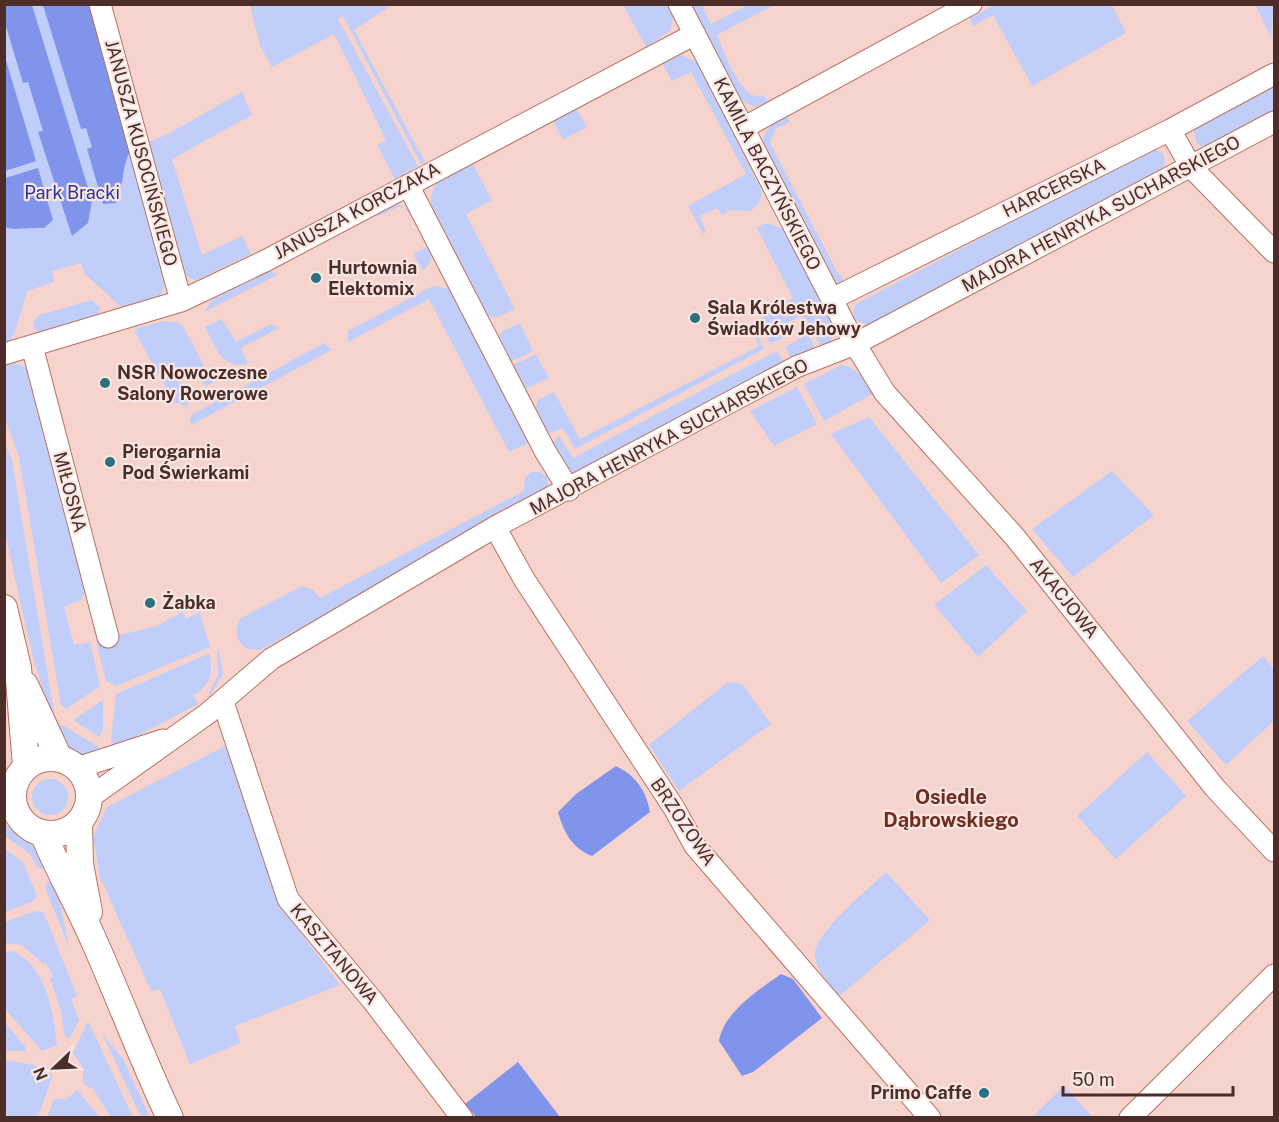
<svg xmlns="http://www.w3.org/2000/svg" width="1279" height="1122" font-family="'Public Sans',sans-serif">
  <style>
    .green { fill: #c1cefa }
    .forest { fill: #8094ec }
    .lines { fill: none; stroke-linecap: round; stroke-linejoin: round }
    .minor-casing { stroke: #ba7060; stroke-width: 23 }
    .tertiary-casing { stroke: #ba7060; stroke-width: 28 }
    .minor { stroke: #fff; stroke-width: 21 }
    .tertiary { stroke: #fff; stroke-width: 26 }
    .poi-dot { fill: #2a707e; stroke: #f7e6e2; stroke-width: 2 }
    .labels { text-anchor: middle; stroke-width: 4.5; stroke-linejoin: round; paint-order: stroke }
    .street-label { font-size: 18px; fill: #4d2d27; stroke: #f7e6e2 }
    .park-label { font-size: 18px; fill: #2b3398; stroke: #f7e6e2 }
    .poi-label { font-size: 18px; font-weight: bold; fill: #4d2d27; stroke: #f7e6e2; text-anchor: start }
    .neighbourhood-label { font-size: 20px; font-weight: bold; fill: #6f2c1f; stroke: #f7e6e2 }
  </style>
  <rect width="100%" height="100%" fill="#f6d4cd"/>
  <path class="green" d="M 996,4 L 1112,5 L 1126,33 L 1032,86 L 993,15 L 973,26 L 970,18 Z
    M 5,5 L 93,5 L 165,279 C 164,286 164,293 158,297 C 150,304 130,309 121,307 L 85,274 L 81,263 L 52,271 L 54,282 L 27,291 L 15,332 L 9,342 L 5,343 Z
    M 250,5 L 392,5 L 354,30 L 425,162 L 421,164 L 343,16 L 338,19 L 418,166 L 395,179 L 377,145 L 386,140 L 334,34 L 272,67 L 260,46 Z
    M 623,5 L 668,5 L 673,18 L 670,31 L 646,47 Z
    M 691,5 L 702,5 L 711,24 L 748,5 L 774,5 L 717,35 C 724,51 742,105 764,95 L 769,104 C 756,110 747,105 737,97 Z
    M 1255,5 L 1274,5 L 1271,37 Z
    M 682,55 L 698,63 L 762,192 L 759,203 L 751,211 L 731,210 L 722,215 L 717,208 L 700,216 L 706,232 L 703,234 L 688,206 L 746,174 L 691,72 L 672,81 L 662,63 Z
    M 1274,84 L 1274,111 L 1214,144 L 1201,146 L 1196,142 L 1194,131 L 1198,124 Z
    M 242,92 L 252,115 L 172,159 L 202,255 L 242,236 L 251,254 L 195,281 L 187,276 L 180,269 L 147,142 L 166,135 Z
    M 576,108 L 587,127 L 563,140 L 552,119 Z
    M 787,115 L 790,122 L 776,128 L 770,143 L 837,272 L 843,278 L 841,287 L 834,282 L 763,143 C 764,127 774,122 787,115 Z
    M 1152,148 L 1163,154 C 1167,165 1163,170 1154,175 L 867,325 L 855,320 L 853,314 L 856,304 Z
    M 472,162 L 492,200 L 466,214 L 515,309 L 497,317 L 488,317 L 431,205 C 428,179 452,173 472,162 Z
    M 396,204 C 412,206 432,238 432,253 C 432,261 428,265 423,271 L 413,254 L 428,246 L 413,218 L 404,208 L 398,207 L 378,216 L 376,213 Z
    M 763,224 L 771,224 L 783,229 L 832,319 L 835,333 L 829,344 L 821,347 L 805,317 L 802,318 L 800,316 L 786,324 L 790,334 L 770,344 L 758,320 L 793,298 L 757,228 Z
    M 266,271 L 279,274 L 204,312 L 213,299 Z
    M 433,286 L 450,289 L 530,442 L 509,452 L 429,299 L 348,342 L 348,331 Z
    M 92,300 L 100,308 L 96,318 L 41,332 L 34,329 L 33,323 L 39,315 Z
    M 222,319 L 236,342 L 271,324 L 279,328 L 241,348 L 248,364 C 222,370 215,346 205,327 Z
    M 163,321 L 177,322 L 183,326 L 213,383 L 205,386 L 194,367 L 176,375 L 186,395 L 188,407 L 174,402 L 135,332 L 137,328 Z
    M 751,322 L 764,349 L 575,449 L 563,428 L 551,433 L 547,432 L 535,409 L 538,400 L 554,392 L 580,439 L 759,346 L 749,324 Z
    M 520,323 L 533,351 L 512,361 L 497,337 L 503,331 Z
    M 808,334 L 817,352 L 794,364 L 785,347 Z
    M 324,343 L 332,350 L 191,425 L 189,419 L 193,414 Z
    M 777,351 L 785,364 L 580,476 L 567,470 L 552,444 L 559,436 L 573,458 Z
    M 536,354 L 549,378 L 527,388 L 522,385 L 513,365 Z
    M 16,363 L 29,369 L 43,410 L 41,424 L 73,548 C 82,563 91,583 82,599 L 64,607 L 74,645 L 90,642 L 100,686 L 66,709 L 61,705 L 19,457 L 5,419 L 5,365 Z
    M 841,365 C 857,367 865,381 874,393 L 824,421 L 804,384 Z
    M 797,387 L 817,424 L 774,446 L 750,411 Z
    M 869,417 L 979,555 L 941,583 L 831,434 Z
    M 4,441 L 12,460 L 54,712 L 50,714 L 32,654 L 5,533 Z
    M 1112,471 L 1154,515 L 1073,577 L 1032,529 Z
    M 532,472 L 540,472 L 547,477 L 549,489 L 543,496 L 260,650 L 245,648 C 235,639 234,629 241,618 L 302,586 L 313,590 L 320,598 L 524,491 L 525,477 Z
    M 986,565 L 1027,611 L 978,657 L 934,605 Z
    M 182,612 L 186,619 L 200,612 L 210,647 L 116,686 L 106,681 L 96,641 L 157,626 Z
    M 219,650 L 223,674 L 210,696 L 209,693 L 218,675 L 217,651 Z
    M 210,653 C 213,674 211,684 193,696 L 198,704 L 115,748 L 111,740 L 116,694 Z
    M 1263,656 L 1274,669 L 1274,721 L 1226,765 L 1187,721 Z
    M 728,682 L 742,684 L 771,724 L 679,791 L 649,745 Z
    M 103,700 L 103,730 L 99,737 L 73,720 Z
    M 62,725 L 99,747 L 103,754 C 71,760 67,757 55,727 Z
    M 229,744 L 285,912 L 340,985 L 235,1026 L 240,1043 L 190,1064 L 160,989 L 151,991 L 100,877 L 93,837 L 107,807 Z
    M 1147,752 L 1186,796 L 1116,859 L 1077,816 Z
    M32 797a18 18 0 1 1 36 0a18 18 0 1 1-36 0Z
    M 5,825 L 35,842 L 48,867 L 42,869 L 37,867 L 30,854 L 5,836 Z
    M 4,848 L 23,862 L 37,896 L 32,902 L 5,912 Z
    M 886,872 L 930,920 L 839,996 C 830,984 817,972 815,957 C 812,934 870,888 886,872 Z
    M 52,880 L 58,893 L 69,947 L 45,888 L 47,882 Z
    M 35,911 L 44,913 L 77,996 L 71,999 L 79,1020 L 69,1039 L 65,1037 L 61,1011 L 50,978 L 53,976 L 46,963 L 43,964 L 22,945 L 5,943 L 5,922 Z
    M 13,951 C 47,968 53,1010 57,1045 L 42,1051 L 5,1009 L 5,952 Z
    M 88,1021 L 133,1117 L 111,1117 L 92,1087 L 90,1089 L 83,1083 L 83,1067 L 73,1053 Z
    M 5,1023 L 25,1046 L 25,1051 L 5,1051 Z
    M 102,1033 L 123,1059 L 150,1117 L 141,1117 Z
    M 4,1060 L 34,1065 L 53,1075 L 38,1117 L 8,1117 L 5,1106 Z
    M 1064,1086 L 1093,1117 L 1032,1117 Z
    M 77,1090 L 100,1117 L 47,1117 L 54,1099 L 67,1099 Z"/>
  <path class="forest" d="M 4,5 L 32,5 L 92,201 L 88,223 L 72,236 L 38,132 L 43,131 L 28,82 L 23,83 L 5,23 Z
    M 43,5 L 93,5 L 131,149 C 121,166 125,184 116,203 L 103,204 L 87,149 L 92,147 L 86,128 L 81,129 Z
    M 5,57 L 36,161 L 5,171 L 4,171 Z
    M 38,168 L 53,220 L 44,228 C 33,227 13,231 5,227 L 5,178 Z
    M 616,766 C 636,776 646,790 650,812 L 592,856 C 572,848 564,833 558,812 L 576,794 Z
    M 781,974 L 793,979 L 822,1018 L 753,1072 L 742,1076 L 719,1041 C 724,1012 757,991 781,974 Z
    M 518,1062 L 560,1117 L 476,1117 L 465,1104 Z"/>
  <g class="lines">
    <defs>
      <path id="minor" d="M 100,4 L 181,301
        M 679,4 L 855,344 L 885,393 L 1014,536 L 1215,788 L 1274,851
        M 743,128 L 971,4
        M 1170,130 L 1191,167 L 1274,252
        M 408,185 L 545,451 L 569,490
        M 832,299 L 1170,130 L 1274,74
        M 32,346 L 108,637
        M 4,354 L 181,301 L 267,260 L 695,34
        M 495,527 L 524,579 L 674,808 L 695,846 L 930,1118
        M 223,702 L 288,899 L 373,1001 L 462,1118
        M 77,768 L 163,740
        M 89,798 L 207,714 L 271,659 L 495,527 L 796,367 L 855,344 L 1274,122
        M 1130,1118 L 1274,975"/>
      <path id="tertiary" d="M 4,608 L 18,668 L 26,766
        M 25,685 L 59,758
        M13 796a38 38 0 1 1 76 0a38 38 0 1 1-76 0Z
        M 79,822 L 80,864 L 89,912
        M 43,833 C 58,870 78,904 94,941 C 120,999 142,1059 170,1118"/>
    </defs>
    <use href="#minor" class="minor-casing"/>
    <use href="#tertiary" class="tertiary-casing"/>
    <use href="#minor" class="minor"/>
    <use href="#tertiary" class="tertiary"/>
  </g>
  <g class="poi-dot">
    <circle cx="316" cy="278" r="6"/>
    <circle cx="695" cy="318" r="6"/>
    <circle cx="105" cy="383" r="6"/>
    <circle cx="110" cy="462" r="6"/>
    <circle cx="150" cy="603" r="6"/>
    <circle cx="984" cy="1093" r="6"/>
  </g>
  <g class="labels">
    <g class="street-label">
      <text transform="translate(141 153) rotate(75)" y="6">JANUSZA KUSOCIŃSKIEGO</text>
      <text transform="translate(767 174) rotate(63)" y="6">KAMILA BACZYŃSKIEGO</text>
      <text transform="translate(1054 188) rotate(-26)" y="6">HARCERSKA</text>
      <text transform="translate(357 211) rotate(-28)" y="6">JANUSZA KORCZAKA</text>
      <text transform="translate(1101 214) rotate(-28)" y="6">MAJORA HENRYKA SUCHARSKIEGO</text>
      <text transform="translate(669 437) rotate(-28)" y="6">MAJORA HENRYKA SUCHARSKIEGO</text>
      <text transform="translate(70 492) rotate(75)" y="6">MIŁOSNA</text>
      <text transform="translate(1064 598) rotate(51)" y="6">AKACJOWA</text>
      <text transform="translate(683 822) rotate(56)" y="6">BRZOZOWA</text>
      <text transform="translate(334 954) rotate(50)" y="6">KASZTANOWA</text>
    </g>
    <g class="park-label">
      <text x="72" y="199">Park Bracki</text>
    </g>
    <g class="poi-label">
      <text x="328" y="274">Hurtownia<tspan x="328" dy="21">Elektomix</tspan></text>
      <text x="707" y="314">Sala Królestwa<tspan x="707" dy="21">Świadków Jehowy</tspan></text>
      <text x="117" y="379">NSR Nowoczesne<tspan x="117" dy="21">Salony Rowerowe</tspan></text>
      <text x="122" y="458">Pierogarnia<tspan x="122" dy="21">Pod Świerkami</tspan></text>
      <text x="162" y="609">Żabka</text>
      <text x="972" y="1099" text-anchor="end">Primo Caffe</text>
    </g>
    <g class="neighbourhood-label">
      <text x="951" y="804">Osiedle<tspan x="951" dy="23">Dąbrowskiego</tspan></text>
    </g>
  </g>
  <rect width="1279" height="1122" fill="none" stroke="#4d2d27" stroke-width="12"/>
  <g transform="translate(54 1068) rotate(247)" stroke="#f7e6e2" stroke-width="4.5" paint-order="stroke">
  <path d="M0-4.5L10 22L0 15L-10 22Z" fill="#4d2d27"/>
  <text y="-9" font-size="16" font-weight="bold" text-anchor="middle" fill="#4d2d27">N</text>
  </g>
  <path d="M1063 1086v9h170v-9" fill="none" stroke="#4d2d27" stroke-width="3"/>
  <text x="1072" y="1086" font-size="18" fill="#4d2d27" stroke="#f7e6e2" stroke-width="4.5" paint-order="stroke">50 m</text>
</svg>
